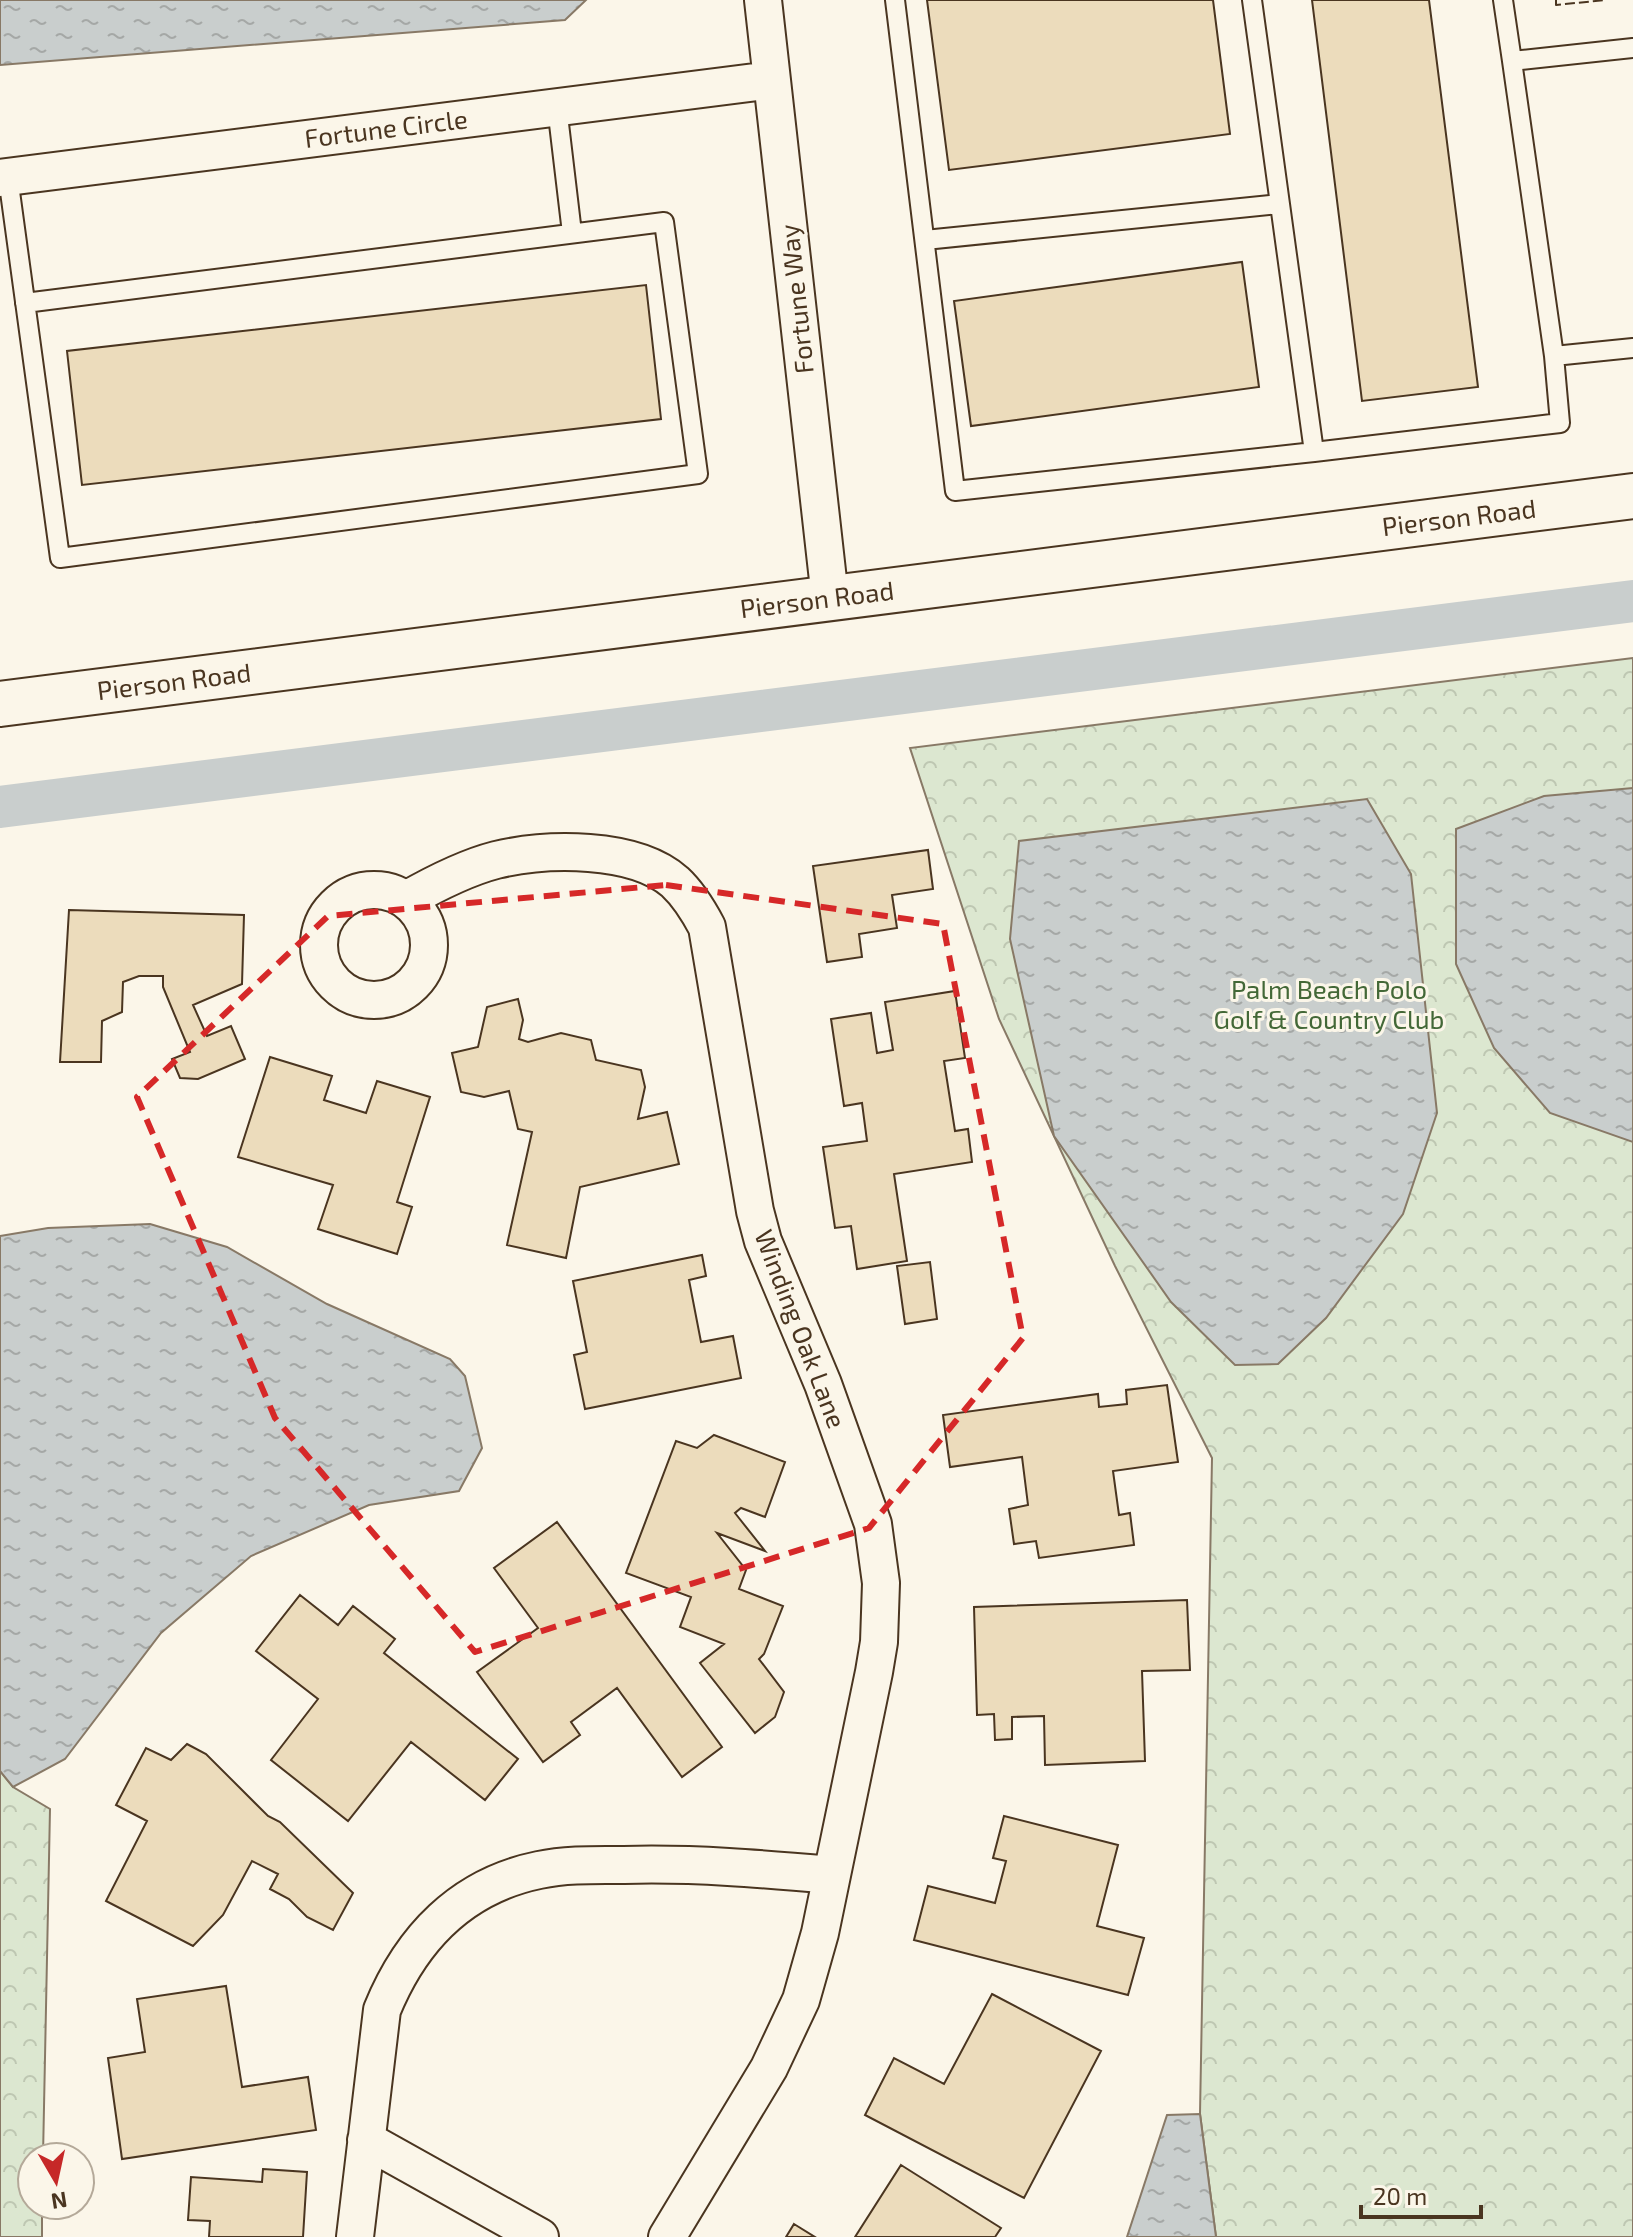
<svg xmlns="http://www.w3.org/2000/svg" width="1633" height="2237" font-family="'Exo 2',sans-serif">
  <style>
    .park { fill: url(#park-crowns); stroke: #887966; stroke-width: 2 }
    .water { fill: url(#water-ripples); stroke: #887966; stroke-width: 2 }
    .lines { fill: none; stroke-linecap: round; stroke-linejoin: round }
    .canal { stroke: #c9cecd; stroke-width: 42 }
    .building { fill: #ecdcbc; stroke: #4a3520; stroke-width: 2 }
    .service-casing { stroke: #4a3520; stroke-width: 22 }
    .minor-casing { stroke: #4a3520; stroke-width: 40 }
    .tertiary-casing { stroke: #4a3520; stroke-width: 48 }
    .service { stroke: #fbf6e9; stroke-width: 18 }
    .minor { stroke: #fbf6e9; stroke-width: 36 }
    .tertiary { stroke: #fbf6e9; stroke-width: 44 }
    .fence { stroke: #4a3520; stroke-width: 2; stroke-dasharray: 10 4; stroke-linecap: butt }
    .marked { fill: none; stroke: #d62828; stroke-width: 6; stroke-dasharray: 16 10; stroke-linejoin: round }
    .labels { text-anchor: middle; stroke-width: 6; stroke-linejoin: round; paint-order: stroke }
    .street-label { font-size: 26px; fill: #4a3520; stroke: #fbf6e9 }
    .park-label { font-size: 26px; fill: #436837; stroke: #fbf6e9 }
  </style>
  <defs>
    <pattern id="park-crowns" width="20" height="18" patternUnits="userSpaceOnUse" patternTransform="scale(2)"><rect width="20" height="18" fill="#dce7d0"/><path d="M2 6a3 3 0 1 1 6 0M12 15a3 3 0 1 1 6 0" fill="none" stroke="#bec7b2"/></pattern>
    <pattern id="water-ripples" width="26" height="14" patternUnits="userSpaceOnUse" patternTransform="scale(2)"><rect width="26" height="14" fill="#c9cecd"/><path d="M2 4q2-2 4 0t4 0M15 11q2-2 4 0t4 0" fill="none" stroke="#a5a8a6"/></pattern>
  </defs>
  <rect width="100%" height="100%" fill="#fbf6e9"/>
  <path class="park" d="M 1633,658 L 1633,2237 L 1216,2237 L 1200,2114 L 1212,1458 L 1115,1266 L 999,1019 L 910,748 Z
    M 0,1771 L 13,1787 L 50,1809 L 43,2157 L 32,2157 L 32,2205 L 42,2205 L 42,2237 L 0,2237 Z"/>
  <path class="water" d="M 0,0 L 586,0 L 565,20 L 0,65 Z
    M 1633,788 L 1633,1142 L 1550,1113 L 1494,1048 L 1456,964 L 1456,829 L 1544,796 Z
    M 1367,799 L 1411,874 L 1437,1113 L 1403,1214 L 1326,1318 L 1278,1364 L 1235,1365 L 1171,1302 L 1054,1136 L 1010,939 L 1019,841 Z
    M 150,1224 L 227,1247 L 327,1304 L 450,1359 L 465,1376 L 482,1448 L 459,1491 L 369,1505 L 251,1556 L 161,1633 L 65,1759 L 13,1787 L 0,1771 L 0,1236 L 48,1228 Z
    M 1200,2114 L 1216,2237 L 1127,2237 L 1167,2115 Z"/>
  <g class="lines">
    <path class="canal" d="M 0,807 L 1633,601"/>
  </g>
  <path class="building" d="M 927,0 L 1213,0 L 1230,134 L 949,170 Z
    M 1312,0 L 1429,0 L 1478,387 L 1362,401 Z
    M 1242,262 L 1259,387 L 971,426 L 954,301 Z
    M 646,285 L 661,419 L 82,485 L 67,351 Z
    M 928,850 L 933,889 L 892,895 L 897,928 L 859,934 L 862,957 L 827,962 L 813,866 Z
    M 69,910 L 244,915 L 242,984 L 193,1005 L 207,1036 L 231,1026 L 245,1059 L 198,1079 L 180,1078 L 172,1059 L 190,1052 L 163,987 L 163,976 L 139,976 L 123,982 L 122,1012 L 102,1021 L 101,1062 L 60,1062 Z
    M 955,991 L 965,1058 L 944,1061 L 955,1131 L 968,1129 L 972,1162 L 894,1174 L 907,1261 L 857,1269 L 851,1226 L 835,1228 L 823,1147 L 867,1141 L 862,1103 L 844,1106 L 831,1019 L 871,1013 L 877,1053 L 893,1050 L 885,1002 Z
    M 518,999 L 523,1020 L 519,1039 L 528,1042 L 561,1033 L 591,1040 L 596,1060 L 641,1070 L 645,1087 L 638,1119 L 667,1112 L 679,1164 L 580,1187 L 566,1258 L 507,1245 L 532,1132 L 518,1129 L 509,1091 L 484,1097 L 461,1092 L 452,1053 L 478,1047 L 487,1007 Z
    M 270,1057 L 332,1076 L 324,1100 L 366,1113 L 377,1081 L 430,1097 L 397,1202 L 412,1207 L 397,1254 L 318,1229 L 333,1185 L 238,1157 Z
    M 702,1255 L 706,1276 L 689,1280 L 701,1342 L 733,1336 L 741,1378 L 585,1409 L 574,1355 L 587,1352 L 573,1281 Z
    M 930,1262 L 937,1319 L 905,1324 L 897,1266 Z
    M 1167,1385 L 1178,1462 L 1113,1471 L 1119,1515 L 1130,1513 L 1134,1545 L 1039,1558 L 1036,1541 L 1014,1544 L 1009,1509 L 1028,1505 L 1022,1457 L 950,1467 L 943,1415 L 1098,1394 L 1099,1407 L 1127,1404 L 1126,1390 Z
    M 714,1435 L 785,1462 L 765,1517 L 741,1508 L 735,1513 L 765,1551 L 717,1533 L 746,1570 L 739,1589 L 783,1606 L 764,1654 L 759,1659 L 784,1692 L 775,1717 L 755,1733 L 700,1663 L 724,1644 L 680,1627 L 691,1597 L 626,1573 L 676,1441 L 697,1448 Z
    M 557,1522 L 722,1747 L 682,1777 L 617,1688 L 571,1722 L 580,1735 L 543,1762 L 477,1672 L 538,1628 L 494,1568 Z
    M 300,1595 L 338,1625 L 353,1606 L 395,1639 L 384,1653 L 518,1759 L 485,1800 L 411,1742 L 348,1821 L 271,1760 L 318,1699 L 256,1651 Z
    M 1187,1600 L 1190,1670 L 1142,1671 L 1145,1761 L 1045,1765 L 1044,1716 L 1012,1717 L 1012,1739 L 995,1740 L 994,1714 L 977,1715 L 974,1607 Z
    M 187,1744 L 206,1754 L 268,1816 L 280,1822 L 353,1893 L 333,1930 L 307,1917 L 289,1899 L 270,1889 L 278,1874 L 252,1861 L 223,1915 L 193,1946 L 106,1901 L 147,1821 L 116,1805 L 146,1748 L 171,1760 Z
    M 1004,1816 L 1118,1845 L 1097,1926 L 1144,1938 L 1128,1995 L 914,1940 L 928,1886 L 995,1903 L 1006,1861 L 993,1858 Z
    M 226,1986 L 242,2087 L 308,2077 L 316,2130 L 122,2159 L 108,2058 L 145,2052 L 137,1999 Z
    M 992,1994 L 1101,2051 L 1024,2198 L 865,2115 L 894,2058 L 944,2084 Z
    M 901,2165 L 1001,2228 L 995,2237 L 855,2237 Z
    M 263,2169 L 307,2172 L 303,2237 L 209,2237 L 210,2221 L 188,2220 L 191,2177 L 262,2182 Z
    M 794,2224 L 815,2237 L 786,2237 Z"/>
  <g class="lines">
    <defs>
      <path id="service" d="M 895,0 L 955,491 L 1314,452
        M 1252,0 L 1314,452 L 1560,423 L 1554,356 L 1633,348
        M 1503,0 L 1512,61 L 1633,48
        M 1512,61 L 1554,356
        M 557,107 L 572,233
        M 8,177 L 60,558 L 698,474 L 664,222 L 25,303
        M 925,240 L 1280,204"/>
      <path id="minor" d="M 763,0 L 830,598
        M 0,178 L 772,80
        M319 945a55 55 0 1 1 110 0a55 55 0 1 1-110 0Z
        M 406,900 C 434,884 465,868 496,860 C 547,848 634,846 675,882 C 689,895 698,910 707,927 L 755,1211 L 763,1241 L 823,1384 L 873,1524 L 881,1583 L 879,1642 L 874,1672 L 820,1933 L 801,2000 L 769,2068 L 667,2237
        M 366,2140 L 540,2237
        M 355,2237 L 382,2010 C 411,1939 461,1886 539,1870 C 567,1864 596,1865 624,1865 C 694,1863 763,1869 832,1875"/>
      <path id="tertiary" d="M 0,704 L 1633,496"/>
    </defs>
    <use href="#service" class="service-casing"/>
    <use href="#minor" class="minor-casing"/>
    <use href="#tertiary" class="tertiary-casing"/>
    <use href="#service" class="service"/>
    <use href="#minor" class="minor"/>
    <use href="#tertiary" class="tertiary"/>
    <path class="fence" d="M 1556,0 L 1556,5 L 1606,0"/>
  </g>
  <path class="marked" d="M 666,885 L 943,924 L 1023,1338 L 869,1528 L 475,1652 L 275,1418 L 137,1097 L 328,916 Z"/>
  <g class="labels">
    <g class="street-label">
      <text transform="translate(386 129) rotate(-7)" y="9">Fortune Circle</text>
      <text transform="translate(797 299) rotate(-96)" y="9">Fortune Way</text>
      <text transform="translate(1459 518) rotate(-7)" y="9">Pierson Road</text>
      <text transform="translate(817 600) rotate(-7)" y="9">Pierson Road</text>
      <text transform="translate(174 682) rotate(-7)" y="9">Pierson Road</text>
      <text transform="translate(800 1329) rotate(69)" y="9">Winding Oak Lane</text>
    </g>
    <g class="park-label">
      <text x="1329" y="999">Palm Beach Polo<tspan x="1329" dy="30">Golf &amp; Country Club</tspan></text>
    </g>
  </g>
  <g transform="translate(56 2181) rotate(171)"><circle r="38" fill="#fbf6e9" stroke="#b4a999" stroke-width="2"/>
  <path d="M0-6L14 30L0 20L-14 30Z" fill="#c62828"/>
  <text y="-12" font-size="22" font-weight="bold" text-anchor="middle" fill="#4a3520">N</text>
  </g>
  <path d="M1361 2205v12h120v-12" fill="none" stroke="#4a3520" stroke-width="4"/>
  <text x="1373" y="2205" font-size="24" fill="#4a3520" stroke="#fbf6e9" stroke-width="6" paint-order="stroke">20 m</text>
</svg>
